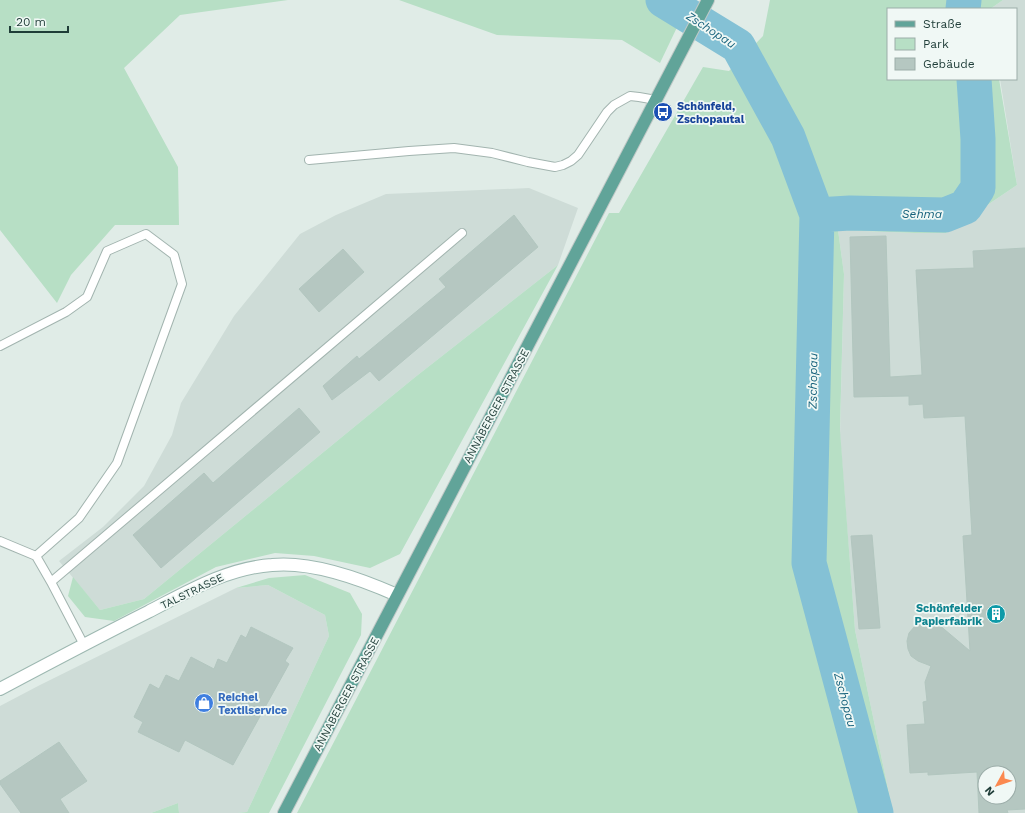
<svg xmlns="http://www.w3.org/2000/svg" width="1025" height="813" font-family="'Work Sans',sans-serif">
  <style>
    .built { fill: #cedcd7; fill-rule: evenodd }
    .green { fill: #b7dfc5 }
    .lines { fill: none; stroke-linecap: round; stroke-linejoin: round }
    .river { stroke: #84c1d5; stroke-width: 35 }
    .building { fill: #b5c7c1; stroke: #b2c6bf; fill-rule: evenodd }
    .service-casing { stroke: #a2b4af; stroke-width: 10 }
    .secondary-casing { stroke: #9db8b1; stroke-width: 14 }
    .primary-casing { stroke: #c0c9c7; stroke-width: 14 }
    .service { stroke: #fff; stroke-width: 8 }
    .secondary { stroke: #fff; stroke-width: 12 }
    .primary { stroke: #61a499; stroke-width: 12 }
    .labels { text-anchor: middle; stroke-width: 3.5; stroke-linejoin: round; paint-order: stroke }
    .transit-label { font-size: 11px; font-weight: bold; fill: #164399; stroke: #f0f8f5; text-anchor: start }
    .street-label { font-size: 11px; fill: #1f3d38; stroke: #f0f8f5 }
    .culture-label { font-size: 11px; font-weight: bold; fill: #0d838f; stroke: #f0f8f5; text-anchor: end }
    .shop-label { font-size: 11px; font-weight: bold; fill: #366cbe; stroke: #f0f8f5; text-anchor: start }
    .water-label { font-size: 12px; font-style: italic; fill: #16627c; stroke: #f0f8f5 }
  </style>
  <rect width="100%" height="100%" fill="#e0ece7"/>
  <path class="built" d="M 1003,0 L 1025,0 L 1025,813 L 893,813 L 855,630 L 840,435 L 844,274 L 838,230 L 915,233 L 946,233 L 1017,185 L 1000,79 L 1016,79 L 1016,9 L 990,9 ZM 985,773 L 1009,773 L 1009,797 L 985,797 Z
    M 529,188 L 578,208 L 558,265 L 414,378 L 144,599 L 100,610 L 59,561 L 103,527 L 144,486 L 172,435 L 181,403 L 234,316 L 300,234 L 336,215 L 386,194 Z
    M 268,585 L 325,615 L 329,636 L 247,812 L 237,813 L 179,813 L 178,803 L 151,813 L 0,813 L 0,706 L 40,685 L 236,588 Z"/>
  <path class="green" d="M 0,0 L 288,0 L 180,15 L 124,68 L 178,167 L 179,225 L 115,225 L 71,275 L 57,303 L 0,230 Z
    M 399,0 L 690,0 L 660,63 L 622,40 L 497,35 Z
    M 770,0 L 1003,0 L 990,9 L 888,9 L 888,79 L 999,79 L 1017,185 L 946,233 L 915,233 L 838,230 L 844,274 L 840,430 L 855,630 L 893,813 L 297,813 L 609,213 L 619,213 L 703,67 L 729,71 L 763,36 Z
    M 558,265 L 400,554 L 370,568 L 314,556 L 275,553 L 216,567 L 114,621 L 85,617 L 68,596 L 73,577 L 100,610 L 144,599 L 414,378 Z
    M 305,575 L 350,593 L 362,614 L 361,635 L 269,813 L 237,813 L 247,812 L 329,636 L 325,615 L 268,585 L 236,588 L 269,578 Z
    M 178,803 L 179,813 L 151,813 Z"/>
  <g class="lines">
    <path class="river" d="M 663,0 L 738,46 L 788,137 L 817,215 L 809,563 L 876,813
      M 963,9 L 964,0
      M 817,215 L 850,213 L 945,215 L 965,207 L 978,188 L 978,139 L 974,79"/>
  </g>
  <path class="building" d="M 514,215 L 538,247 L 379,381 L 370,371 L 332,400 L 323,386 L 357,356 L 359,359 L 446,287 L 439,279 Z
    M 886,236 L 890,377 L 922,375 L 916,270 L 974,268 L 973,251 L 1025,248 L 1025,809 L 1007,810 L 1008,813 L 979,813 L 977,772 L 928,775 L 928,772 L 910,773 L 907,725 L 925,724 L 923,702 L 927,701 L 925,682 L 931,666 L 918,661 L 911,656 L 908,649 L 907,641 L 909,633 L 915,626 L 922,622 L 930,622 L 938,624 L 970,651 L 963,536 L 972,535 L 965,416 L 924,418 L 923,404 L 909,405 L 909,396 L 854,397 L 850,237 ZM 985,773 L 1009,773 L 1009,797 L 985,797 Z
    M 343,249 L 364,272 L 319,312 L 299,289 Z
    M 299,408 L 320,432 L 161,568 L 133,535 L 204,473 L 213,483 Z
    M 872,535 L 880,628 L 859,629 L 851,536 Z
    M 251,627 L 293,648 L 285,661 L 289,664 L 233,765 L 185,740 L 179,752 L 138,732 L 143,722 L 134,717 L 150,684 L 159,689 L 166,675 L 179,681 L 191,657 L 214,669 L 218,659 L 227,663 L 241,635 L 246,638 Z
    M 59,742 L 87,781 L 60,799 L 69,813 L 21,813 L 0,784 L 0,781 Z"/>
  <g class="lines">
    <defs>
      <path id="service" d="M 309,160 L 409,151 L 454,148 L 492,153 L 528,162 L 555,167 L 563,165 L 571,161 L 578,155 L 607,112 L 614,105 L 630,96 L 639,97 L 656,100
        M 0,346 L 66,312 L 87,297 L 107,251 L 146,234 L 174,255 L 182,284 L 117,463 L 79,518 L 36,556
        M 0,541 L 36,556 L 51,582 L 84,645
        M 51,582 L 462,233"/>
      <path id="secondary" d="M 0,689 C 49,663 98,637 148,612 C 187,592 227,568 272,565 C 312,561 361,579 397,595"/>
      <path id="primary" d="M 284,813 L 708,0"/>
    </defs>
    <use href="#service" class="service-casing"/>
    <use href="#secondary" class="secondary-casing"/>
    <use href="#primary" class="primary-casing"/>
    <use href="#service" class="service"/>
    <use href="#secondary" class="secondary"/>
    <use href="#primary" class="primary"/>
  </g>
  <defs>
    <symbol id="bus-disc" viewBox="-11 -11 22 22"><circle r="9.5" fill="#1a4fb4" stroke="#f0f8f5"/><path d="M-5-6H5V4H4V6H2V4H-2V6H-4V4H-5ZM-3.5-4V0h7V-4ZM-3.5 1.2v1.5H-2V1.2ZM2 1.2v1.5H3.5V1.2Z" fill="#fff"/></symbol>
    <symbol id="building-disc" viewBox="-11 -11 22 22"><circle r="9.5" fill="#0f9aa8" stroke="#f0f8f5"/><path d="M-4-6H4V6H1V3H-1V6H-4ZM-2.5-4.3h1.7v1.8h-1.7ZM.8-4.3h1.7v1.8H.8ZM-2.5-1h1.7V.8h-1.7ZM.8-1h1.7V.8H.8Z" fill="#fff"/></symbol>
    <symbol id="shop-disc" viewBox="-11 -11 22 22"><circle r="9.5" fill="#3f7fe0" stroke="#f0f8f5"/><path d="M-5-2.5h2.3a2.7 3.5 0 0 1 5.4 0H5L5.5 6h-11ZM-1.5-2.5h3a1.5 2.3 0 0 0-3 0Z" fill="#fff"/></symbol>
  </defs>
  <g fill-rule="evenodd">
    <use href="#bus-disc" x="652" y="101" width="22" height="22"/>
    <use href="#building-disc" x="985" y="603" width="22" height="22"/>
    <use href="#shop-disc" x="193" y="692" width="22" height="22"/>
  </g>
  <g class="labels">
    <g class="transit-label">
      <text x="677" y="110">Schönfeld,<tspan x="677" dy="13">Zschopautal</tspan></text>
    </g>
    <g class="street-label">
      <text transform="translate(496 406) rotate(-62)" y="4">ANNABERGER STRASSE</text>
      <text transform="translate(192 591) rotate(-26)" y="4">TALSTRASSE</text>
      <text transform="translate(346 694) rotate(-62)" y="4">ANNABERGER STRASSE</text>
    </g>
    <g class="culture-label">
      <text x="982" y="612">Schönfelder<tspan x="982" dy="13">Papierfabrik</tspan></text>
    </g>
    <g class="shop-label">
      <text x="218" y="701">Reichel<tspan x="218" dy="13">Textilservice</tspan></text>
    </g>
    <g class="water-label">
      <text transform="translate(711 30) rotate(33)" y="4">Zschopau</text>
      <text x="922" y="218">Sehma</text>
      <text transform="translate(813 381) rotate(-89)" y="4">Zschopau</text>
      <text transform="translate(845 700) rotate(75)" y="4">Zschopau</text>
    </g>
  </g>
  <rect x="887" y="8" width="130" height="72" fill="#f0f8f5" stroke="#9cada9"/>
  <rect x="895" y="21" width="20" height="6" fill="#61a499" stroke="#9cada9"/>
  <text x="923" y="28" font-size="12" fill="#1f3d38">Straße</text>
  <rect x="895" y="38" width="20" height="12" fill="#b7dfc5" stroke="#9cada9"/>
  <text x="923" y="48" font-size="12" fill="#1f3d38">Park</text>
  <rect x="895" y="58" width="20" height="12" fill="#b5c7c1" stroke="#9cada9"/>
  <text x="923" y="68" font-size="12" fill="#1f3d38">Gebäude</text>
  <g transform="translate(997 785) rotate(230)"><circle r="19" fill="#f0f8f5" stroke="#9cada9"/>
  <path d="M0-3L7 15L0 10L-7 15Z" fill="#fb894f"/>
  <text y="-6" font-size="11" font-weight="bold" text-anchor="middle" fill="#1f3d38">N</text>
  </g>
  <path d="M10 26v6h58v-6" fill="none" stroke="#1f3d38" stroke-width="2"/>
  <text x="16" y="26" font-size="12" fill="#1f3d38" stroke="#f0f8f5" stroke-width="3" paint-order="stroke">20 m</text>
</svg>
